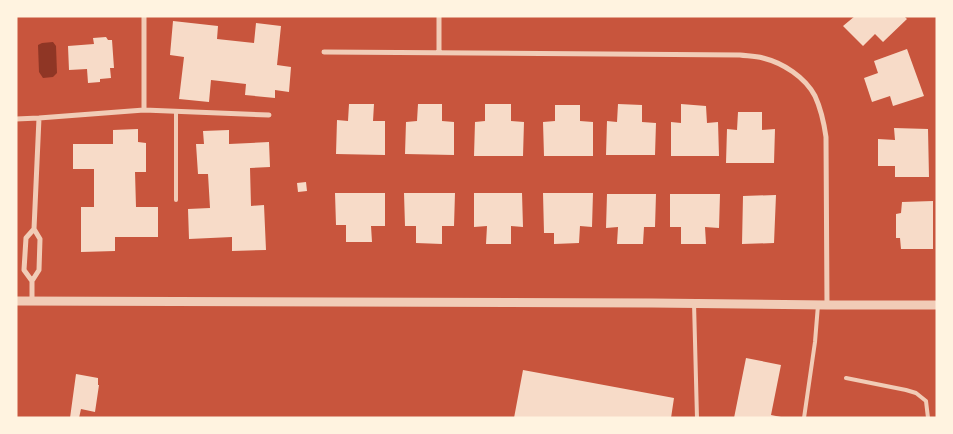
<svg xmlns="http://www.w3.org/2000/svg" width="953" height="434" font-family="Raleway,sans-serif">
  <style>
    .water { fill: #8f3625 }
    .building { fill: #f7dbc8 }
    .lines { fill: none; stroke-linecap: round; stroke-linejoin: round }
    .service { stroke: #f1ccb7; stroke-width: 4 }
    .minor { stroke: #f1ccb7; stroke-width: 5 }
    .tertiary { stroke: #f1ccb7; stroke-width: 9 }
  </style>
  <rect width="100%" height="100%" fill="#c8553d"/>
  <path class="water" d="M 53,42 L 56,46 L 57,73 L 53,77 L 43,78 L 39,72 L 38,45 L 42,43 Z"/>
  <path class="building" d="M 855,16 L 904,16 L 907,19 L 883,42 L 875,34 L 863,46 L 843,26 Z
    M 173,21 L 218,26 L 217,39 L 254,43 L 256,23 L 281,26 L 277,65 L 291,67 L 289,92 L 275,90 L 275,98 L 245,95 L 246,84 L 211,80 L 209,102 L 179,99 L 184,57 L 170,55 Z
    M 106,37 L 108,40 L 112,40 L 114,68 L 110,68 L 111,78 L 100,79 L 100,82 L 88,83 L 87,69 L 69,70 L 68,46 L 94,44 L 93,38 Z
    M 907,49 L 924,96 L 893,106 L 890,96 L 872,102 L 864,78 L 878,73 L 874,61 Z
    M 349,104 L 374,104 L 373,121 L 385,121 L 385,155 L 336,154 L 337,120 L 348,121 Z
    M 418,104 L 442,104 L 442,121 L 454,122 L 454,155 L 405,154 L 406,122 L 417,121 Z
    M 485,104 L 511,104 L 511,121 L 524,122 L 523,156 L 474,156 L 475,122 L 485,121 Z
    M 618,104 L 642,105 L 642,122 L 656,123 L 655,155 L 606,155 L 607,121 L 617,122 Z
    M 681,104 L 706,106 L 707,123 L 718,122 L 719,156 L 671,156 L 671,122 L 681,123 Z
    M 555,105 L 580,105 L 580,121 L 593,122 L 593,156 L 544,156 L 543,122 L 555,121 Z
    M 738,112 L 762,112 L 762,130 L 775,129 L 774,163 L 726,163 L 727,129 L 737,130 Z
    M 894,128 L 928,129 L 929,177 L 895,177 L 895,166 L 878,166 L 878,139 L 895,140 Z
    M 138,129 L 138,142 L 146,143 L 146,172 L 135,172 L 136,207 L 158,207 L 158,237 L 115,237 L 115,251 L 81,252 L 81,207 L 94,207 L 94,169 L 73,169 L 73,144 L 113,144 L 113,130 Z
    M 229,130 L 229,144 L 269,142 L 270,167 L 250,168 L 251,206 L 264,205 L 266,250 L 232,251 L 232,237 L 189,239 L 188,209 L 210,208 L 208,174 L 198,174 L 196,144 L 204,144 L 203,131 Z
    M 306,182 L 307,191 L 298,192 L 297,183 Z
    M 335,193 L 385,193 L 385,226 L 371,226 L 372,242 L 346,242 L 346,225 L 336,225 Z
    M 404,193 L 455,193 L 454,226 L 442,226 L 442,244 L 416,243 L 416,226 L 405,226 Z
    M 474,193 L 522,193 L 523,227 L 511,226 L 511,244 L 486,244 L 487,226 L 474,227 Z
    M 543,193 L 593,193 L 592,227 L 580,226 L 579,243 L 554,244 L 554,233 L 544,233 Z
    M 607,194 L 656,194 L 655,227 L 644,227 L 643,244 L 617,244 L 618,227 L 606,228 Z
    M 670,194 L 720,194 L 719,228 L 705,227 L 706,244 L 681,244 L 681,227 L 670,227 Z
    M 776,195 L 774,243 L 742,244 L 743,196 Z
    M 933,201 L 933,249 L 901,249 L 900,238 L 896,238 L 896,214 L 901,213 L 902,202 Z
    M 746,358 L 781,365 L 771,415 L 781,417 L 781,418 L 734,418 Z
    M 523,370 L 674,398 L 671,418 L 514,418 Z
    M 76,374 L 98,378 L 98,385 L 99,385 L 95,412 L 81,409 L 79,418 L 70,418 Z"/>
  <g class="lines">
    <path class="service" d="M 176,111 L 176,200
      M 694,303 L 697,418
      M 846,378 L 906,390 L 916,393 L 926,401 L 928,418
      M 804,418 L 815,342 L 818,305"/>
    <path class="minor" d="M 439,16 L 439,53
      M 324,52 L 740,55 C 747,56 755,56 763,58 C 783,63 805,77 815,96 C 821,109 824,123 826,137 L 827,305
      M 144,110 L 144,16
      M 16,119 L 39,118 L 144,110 L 269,115
      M 32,281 L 39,270 L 40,239 L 34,229 L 39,118
      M 32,301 L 32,281 L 24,270 L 26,238 L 34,229"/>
    <path class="tertiary" d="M 16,301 L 652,303 L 827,305 L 937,305"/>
  </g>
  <rect width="953" height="434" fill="none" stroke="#fff3e0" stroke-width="35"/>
</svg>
